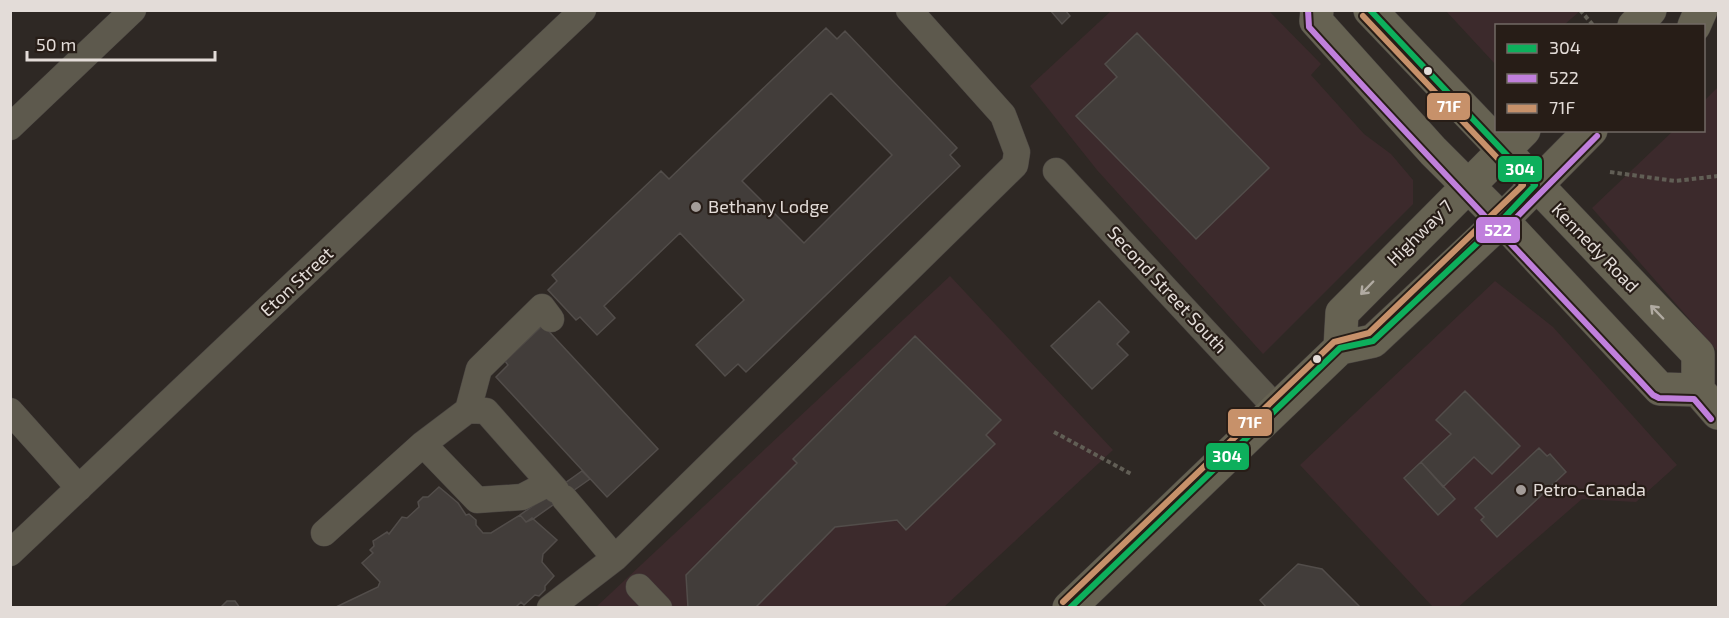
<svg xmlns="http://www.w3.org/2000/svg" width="1729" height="618" font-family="'Exo 2',sans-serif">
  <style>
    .commercial { fill: #3c2a2c }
    .building { fill: #423d3a; stroke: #524d4a; stroke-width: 1.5; fill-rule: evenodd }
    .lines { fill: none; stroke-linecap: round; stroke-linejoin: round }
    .minor-casing { stroke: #4a4542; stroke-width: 27 }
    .major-casing { stroke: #4a4542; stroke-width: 34 }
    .path { stroke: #615e55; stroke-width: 4; stroke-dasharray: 4.5 3; stroke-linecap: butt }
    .minor { stroke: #5d594d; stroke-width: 26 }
    .major { stroke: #666252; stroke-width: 33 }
    .bus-1-casing { stroke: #271d17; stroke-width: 10 }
    .bus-2-casing { stroke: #271d17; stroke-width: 10 }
    .bus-3-casing { stroke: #271d17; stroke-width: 10 }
    .bus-1 { stroke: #0daf5c; stroke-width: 6 }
    .bus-2 { stroke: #c07fdc; stroke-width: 6 }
    .bus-3 { stroke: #c7916a; stroke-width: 6 }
    .oneway { stroke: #b1aba2 }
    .bus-dot { fill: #e3dcd8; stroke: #271d17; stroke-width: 2 }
    .poi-dot { fill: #a49d99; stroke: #271d17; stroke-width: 2 }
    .labels { text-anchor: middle; stroke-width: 4.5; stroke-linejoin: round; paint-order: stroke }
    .poi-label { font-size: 18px; fill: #e3dcd8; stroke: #271d17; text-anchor: start }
    .street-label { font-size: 18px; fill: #e3dcd8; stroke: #271d17 }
    .line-badge { stroke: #271d17; stroke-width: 2 }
    .badge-label { font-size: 16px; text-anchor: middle; font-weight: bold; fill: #fff }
  </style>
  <rect width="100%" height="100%" fill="#2e2824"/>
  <path class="commercial" d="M 1111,11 L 1269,11 L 1321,64 L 1311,75 L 1364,134 L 1391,154 L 1413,180 L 1413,204 L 1263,354 L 1097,170 L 1030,86 Z
    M 1446,11 L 1580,11 L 1564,25 L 1496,26 L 1496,65 Z
    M 1718,87 L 1718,352 L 1592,208 L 1673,131 L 1704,130 L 1704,101 Z
    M 950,276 L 1113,450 L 944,607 L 595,608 Z
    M 1495,281 L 1553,327 L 1677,465 L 1636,502 L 1582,499 L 1457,608 L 1433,607 L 1300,465 Z"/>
  <path class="building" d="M 1050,10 L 1065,10 L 1070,16 L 1062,24 Z
    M 826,28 L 837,39 L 845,31 L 957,148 L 950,155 L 960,166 L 746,372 L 738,364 L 725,376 L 696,345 L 744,300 L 680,233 L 604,306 L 615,318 L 597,335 L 580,317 L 576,320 L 548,290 L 557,281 L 552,275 L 661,171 L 669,179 ZM 831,93 L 892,155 L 804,243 L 742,181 Z
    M 1137,33 L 1269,168 L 1196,239 L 1076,116 L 1117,77 L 1105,64 Z
    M 1099,301 L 1129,332 L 1117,344 L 1128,355 L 1092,389 L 1051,346 Z
    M 543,325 L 658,449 L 607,497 L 496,377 L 508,365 L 505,361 Z
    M 915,336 L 1001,420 L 986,435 L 995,444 L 906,530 L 897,520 L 835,527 L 755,608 L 688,608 L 686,575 L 797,463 L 793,459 Z
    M 1465,391 L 1520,446 L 1492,474 L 1474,457 L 1443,487 L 1421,462 L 1451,434 L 1436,420 Z
    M 1539,448 L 1547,456 L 1550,454 L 1566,472 L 1497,537 L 1481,520 L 1484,517 L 1475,508 Z
    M 1421,462 L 1455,499 L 1438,515 L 1404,478 Z
    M 582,471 L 590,479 L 533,519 L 526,522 L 520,515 Z
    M 439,487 L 458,503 L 466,515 L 469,514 L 476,520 L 476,525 L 483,533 L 491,533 L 520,515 L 526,522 L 532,518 L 557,540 L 543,554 L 542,562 L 554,576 L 545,586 L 545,590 L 539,596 L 535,595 L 524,605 L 521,602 L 515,608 L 334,608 L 378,587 L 380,582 L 362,563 L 373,553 L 370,550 L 374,546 L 373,541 L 387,532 L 389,534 L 402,517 L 407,518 L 419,507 L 418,502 L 423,497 L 428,497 Z
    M 1298,564 L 1322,569 L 1361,608 L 1267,608 L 1260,600 Z
    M 227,601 L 235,601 L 240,608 L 220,608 Z"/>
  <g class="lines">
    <defs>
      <path id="minor" d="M 10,127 L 133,10
        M 1056,171 L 1278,410
        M 468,410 L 479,369 L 542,307 L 551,319
        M 10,411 L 79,488
        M 549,483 L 522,497 L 477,500 L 423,444 L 468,410 L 486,411 L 556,490
        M 564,498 L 615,558
        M 324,533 L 423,444
        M 10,553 L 583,10
        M 639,587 L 659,608
        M 550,608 L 615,558 L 1015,165 L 1017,152 L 1003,115 L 909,10"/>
      <path id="major" d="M 1317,10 L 1316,21 L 1433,151 L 1502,220 L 1660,389 L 1698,390
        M 1370,10 L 1698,354 L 1698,390 L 1718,413
        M 1634,26 L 1650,10
        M 1694,26 L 1701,10
        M 1340,348 L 1342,313 L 1524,130
        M 1069,608 L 1340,348 L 1373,341 L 1502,220 L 1591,130"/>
    </defs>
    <use href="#minor" class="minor-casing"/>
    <use href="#major" class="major-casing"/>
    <path class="path" d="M 1580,10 L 1593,25
      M 1610,172 L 1675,181 L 1718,176
      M 1054,432 L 1133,475"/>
    <use href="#minor" class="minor"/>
    <use href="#major" class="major"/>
    <defs>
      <path id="bus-1" d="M 1070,608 L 1340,348 L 1373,341 L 1502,220 L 1535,185 L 1370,10"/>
      <path id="bus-2" d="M 1308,10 L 1309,27 C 1422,152 1539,272 1653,395 L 1659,398 L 1694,399 L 1711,419
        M 1508,226 L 1597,136"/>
      <path id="bus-3" d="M 1063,602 L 1334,342 L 1369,333 L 1523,185 L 1363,16"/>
    </defs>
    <use href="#bus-1" class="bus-1-casing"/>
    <use href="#bus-2" class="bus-2-casing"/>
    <use href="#bus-3" class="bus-3-casing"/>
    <use href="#bus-1" class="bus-1"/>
    <use href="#bus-2" class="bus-2"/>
    <use href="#bus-3" class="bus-3"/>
  </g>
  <defs><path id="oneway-shaft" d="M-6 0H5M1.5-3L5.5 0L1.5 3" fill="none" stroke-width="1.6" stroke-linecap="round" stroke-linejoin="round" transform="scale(1.5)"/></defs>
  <g class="oneway">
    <use href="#oneway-shaft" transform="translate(1367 288) rotate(134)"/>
    <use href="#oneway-shaft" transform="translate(1657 312) rotate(-134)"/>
  </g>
  <g class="bus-dot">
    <circle cx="1428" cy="71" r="5"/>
    <circle cx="1317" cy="359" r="5"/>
  </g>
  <g class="poi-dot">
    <circle cx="696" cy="207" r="6"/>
    <circle cx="1521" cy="490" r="6"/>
  </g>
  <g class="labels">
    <g class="poi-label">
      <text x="708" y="213">Bethany Lodge</text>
      <text x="1533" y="496">Petro-Canada</text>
    </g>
    <g class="street-label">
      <text transform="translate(1420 233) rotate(-45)" y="6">Highway 7</text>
      <text transform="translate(1595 248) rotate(46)" y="6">Kennedy Road</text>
      <text transform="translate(297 282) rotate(-43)" y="6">Eton Street</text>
      <text transform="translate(1167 290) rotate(47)" y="6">Second Street South</text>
    </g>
  </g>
  <g class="line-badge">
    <rect x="1426" y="92" width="45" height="29" rx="6" fill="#c7916a"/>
    <rect x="1497" y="155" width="46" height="28" rx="6" fill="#0daf5c"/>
    <rect x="1475" y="216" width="46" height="28" rx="6" fill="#c07fdc"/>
    <rect x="1227" y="408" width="46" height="29" rx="6" fill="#c7916a"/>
    <rect x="1205" y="442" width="45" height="29" rx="6" fill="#0daf5c"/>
  </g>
  <g class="badge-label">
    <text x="1449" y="112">71F</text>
    <text x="1520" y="175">304</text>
    <text x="1498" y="236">522</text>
    <text x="1250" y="428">71F</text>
    <text x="1227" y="462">304</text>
  </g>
  <rect width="1729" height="618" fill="none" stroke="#e3dcd8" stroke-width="24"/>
  <rect x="1495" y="24" width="210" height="108" fill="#271d17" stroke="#726964" stroke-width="1.5"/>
  <rect x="1507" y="44" width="30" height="9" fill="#0daf5c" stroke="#726964" stroke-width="1.5"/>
  <text x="1549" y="54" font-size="18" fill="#e3dcd8">304</text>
  <rect x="1507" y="74" width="30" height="9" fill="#c07fdc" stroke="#726964" stroke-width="1.5"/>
  <text x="1549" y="84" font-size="18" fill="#e3dcd8">522</text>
  <rect x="1507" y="104" width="30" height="9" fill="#c7916a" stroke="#726964" stroke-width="1.5"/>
  <text x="1549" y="114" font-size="18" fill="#e3dcd8">71F</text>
  <path d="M27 51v9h188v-9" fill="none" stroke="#e3dcd8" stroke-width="3"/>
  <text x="36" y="51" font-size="18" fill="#e3dcd8" stroke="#271d17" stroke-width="4.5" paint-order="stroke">50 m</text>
</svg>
